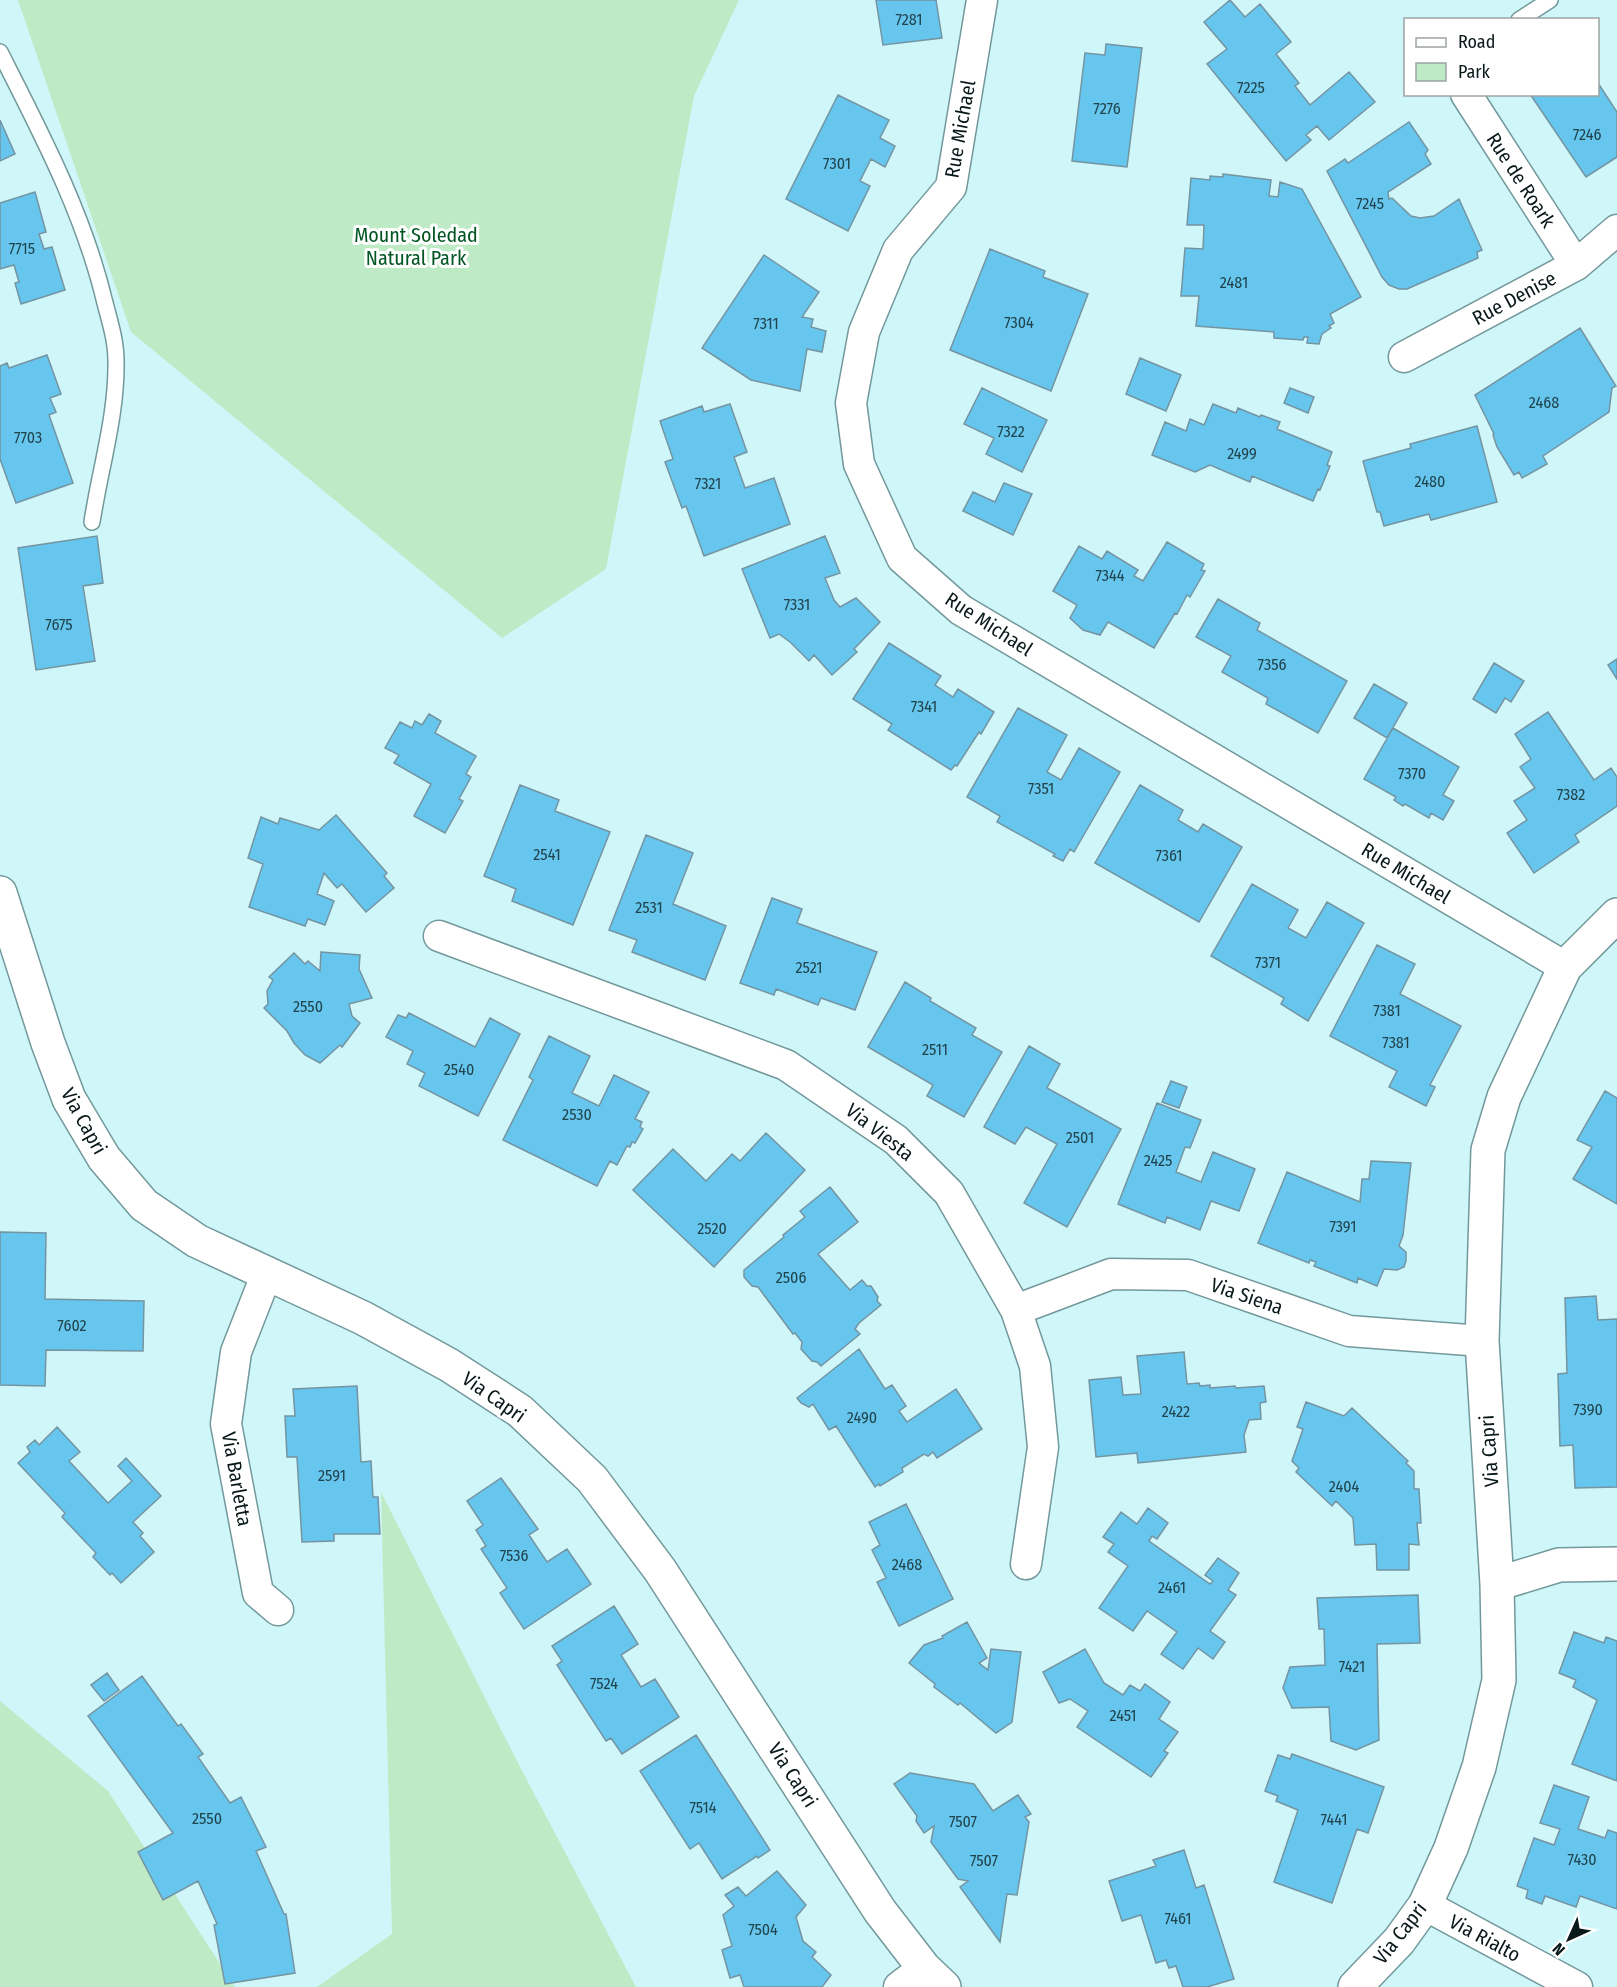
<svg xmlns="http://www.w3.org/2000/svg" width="1617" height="1987" font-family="'Fira Sans Condensed',sans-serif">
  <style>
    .green { fill: #bfeac6 }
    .building { fill: #67c6ed; stroke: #7494a2; stroke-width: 1.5 }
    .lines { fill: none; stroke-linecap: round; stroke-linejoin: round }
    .lane-casing { stroke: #73989b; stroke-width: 18 }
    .street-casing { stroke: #73989b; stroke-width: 33 }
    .secondary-casing { stroke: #73989b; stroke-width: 36 }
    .lane { stroke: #fff; stroke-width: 15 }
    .street { stroke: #fff; stroke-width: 30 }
    .secondary { stroke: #fff; stroke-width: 33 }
    .labels { text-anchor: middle; stroke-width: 6; stroke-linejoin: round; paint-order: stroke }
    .number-label { font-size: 16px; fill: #20444e }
    .street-label { font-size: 20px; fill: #091819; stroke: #fff }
    .park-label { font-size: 20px; fill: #015523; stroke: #fff }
  </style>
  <rect width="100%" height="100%" fill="#cff7f9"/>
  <path class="green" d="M 18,0 L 739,0 L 694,96 L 606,569 L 502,638 L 131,332 Z
    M 381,1492 L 518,1763 L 636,1987 L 317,1987 L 392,1934 Z
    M 0,1701 L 108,1791 L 235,1987 L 0,1987 Z"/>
  <path class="building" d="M 876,0 L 936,0 L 942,38 L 883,45 Z
    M 1230,0 L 1245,17 L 1260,4 L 1291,42 L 1276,54 L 1299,83 L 1295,86 L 1310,105 L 1349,72 L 1375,102 L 1329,140 L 1317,126 L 1306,135 L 1311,140 L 1286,161 L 1207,64 L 1227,49 L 1204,22 Z
    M 1106,44 L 1142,48 L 1127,167 L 1072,161 L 1085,53 L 1105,55 Z
    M 1598,83 L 1617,112 L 1617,157 L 1586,177 L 1530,94 L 1598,94 Z
    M 838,95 L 889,120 L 880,138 L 895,146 L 885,167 L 871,159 L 860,181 L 870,186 L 848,231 L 786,199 Z
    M 0,120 L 15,154 L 0,161 Z
    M 1409,122 L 1428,150 L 1425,154 L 1431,164 L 1388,192 L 1389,199 L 1392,198 L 1411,216 L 1420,218 L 1434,216 L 1459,199 L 1482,250 L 1477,252 L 1478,258 L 1407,289 L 1399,289 L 1389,285 L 1382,277 L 1327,171 L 1345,159 L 1348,163 Z
    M 1223,174 L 1271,180 L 1269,196 L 1278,197 L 1280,182 L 1302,189 L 1361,297 L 1330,314 L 1334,323 L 1329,326 L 1331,328 L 1322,334 L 1319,344 L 1307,343 L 1308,337 L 1304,337 L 1303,340 L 1274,338 L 1274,332 L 1196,326 L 1199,296 L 1181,296 L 1185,248 L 1203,249 L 1204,225 L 1187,225 L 1191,178 L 1210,180 L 1210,176 L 1223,177 Z
    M 35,192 L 46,232 L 39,234 L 44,249 L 52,247 L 65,290 L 21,304 L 15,283 L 19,282 L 14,265 L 0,269 L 0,203 Z
    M 990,249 L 1045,271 L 1043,277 L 1088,294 L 1051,391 L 950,350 Z
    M 764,255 L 819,292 L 802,317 L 813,319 L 811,327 L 826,331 L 822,352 L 807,349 L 800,391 L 751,380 L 702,348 Z
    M 1580,328 L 1616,386 L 1612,388 L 1609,412 L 1543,456 L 1547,464 L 1522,478 L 1519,472 L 1514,475 L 1497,447 L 1493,435 L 1494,434 L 1475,395 Z
    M 47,355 L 61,394 L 50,398 L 56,412 L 49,415 L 73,483 L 16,503 L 0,459 L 0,366 L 7,363 L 9,368 Z
    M 1140,358 L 1181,375 L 1166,411 L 1126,394 Z
    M 982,388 L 1047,420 L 1022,472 L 986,454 L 994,438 L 964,424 Z
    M 1290,388 L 1314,397 L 1308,413 L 1284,403 Z
    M 730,404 L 747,452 L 734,457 L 745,488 L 774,478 L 790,524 L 704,556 L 686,506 L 682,508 L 665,462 L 673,459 L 660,421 L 702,406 L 704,412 Z
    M 1213,404 L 1236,413 L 1238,408 L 1260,417 L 1261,415 L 1280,422 L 1277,429 L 1332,452 L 1327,465 L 1330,466 L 1320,490 L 1318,489 L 1313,501 L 1252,476 L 1250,482 L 1210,465 L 1195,472 L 1152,455 L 1165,422 L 1186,431 L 1190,419 L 1204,425 Z
    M 1477,426 L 1497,502 L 1431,520 L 1429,514 L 1384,526 L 1380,512 L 1377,512 L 1363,461 L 1411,448 L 1410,444 Z
    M 1004,483 L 1032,494 L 1013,535 L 963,511 L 973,492 L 995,502 Z
    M 97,536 L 103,583 L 83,586 L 95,661 L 36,670 L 18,548 Z
    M 825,536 L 840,573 L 825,578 L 834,600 L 840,607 L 856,598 L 880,622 L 854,649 L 857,652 L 832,675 L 814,655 L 809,661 L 790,642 L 779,634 L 770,638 L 742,569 Z
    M 1167,542 L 1204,564 L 1201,570 L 1205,571 L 1190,597 L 1187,595 L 1177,614 L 1175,613 L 1154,648 L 1108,622 L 1100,635 L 1083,630 L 1070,618 L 1077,605 L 1053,591 L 1079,546 L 1102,559 L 1107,551 L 1138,570 L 1134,576 L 1143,581 Z
    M 1218,599 L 1260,623 L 1257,630 L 1347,681 L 1318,733 L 1266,704 L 1268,698 L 1222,672 L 1231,656 L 1196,637 Z
    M 889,643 L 941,676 L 935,685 L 953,697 L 958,689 L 994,712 L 981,734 L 979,732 L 957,766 L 955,765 L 951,770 L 888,730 L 892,724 L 853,699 Z
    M 1617,659 L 1617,679 L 1608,665 Z
    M 1494,663 L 1524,681 L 1511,702 L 1505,698 L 1496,713 L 1473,699 Z
    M 1374,684 L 1407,703 L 1387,738 L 1354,718 Z
    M 1018,708 L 1067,735 L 1047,772 L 1061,780 L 1079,748 L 1120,772 L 1074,852 L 1070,849 L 1063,861 L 1053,856 L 1055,854 L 997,822 L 1000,816 L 967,797 Z
    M 1548,712 L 1594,780 L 1611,768 L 1617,777 L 1617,806 L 1575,835 L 1579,842 L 1534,873 L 1507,833 L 1527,820 L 1514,801 L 1535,788 L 1520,767 L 1531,759 L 1515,734 Z
    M 429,714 L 441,721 L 435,733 L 476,756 L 466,774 L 471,777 L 459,799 L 463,801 L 445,833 L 414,816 L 431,784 L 394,763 L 399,755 L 385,748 L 400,722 L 412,728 L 415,721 L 422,725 Z
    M 1393,728 L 1459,767 L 1443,795 L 1454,801 L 1443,820 L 1431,813 L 1429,818 L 1405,804 L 1403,806 L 1394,800 L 1396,797 L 1364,779 Z
    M 520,785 L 559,800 L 555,811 L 610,832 L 573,925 L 512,901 L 516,889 L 484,876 Z
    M 1140,785 L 1183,810 L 1178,820 L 1198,832 L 1203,824 L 1242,847 L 1199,922 L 1095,863 Z
    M 336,815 L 387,873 L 384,876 L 394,888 L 366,912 L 342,884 L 337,888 L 324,873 L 317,894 L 334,901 L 325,925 L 308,919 L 305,926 L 249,907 L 263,864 L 248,858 L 261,817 L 278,824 L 280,818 L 319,830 Z
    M 646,835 L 693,853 L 673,904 L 726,926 L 705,980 L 632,952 L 637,940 L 609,930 Z
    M 1252,884 L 1298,910 L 1288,928 L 1306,938 L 1327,902 L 1364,923 L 1308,1021 L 1281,1004 L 1284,998 L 1211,956 Z
    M 772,898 L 802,909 L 797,923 L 877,952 L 855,1010 L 821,998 L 818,1005 L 776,989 L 774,995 L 740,983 Z
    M 1377,945 L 1415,964 L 1400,994 L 1461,1026 L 1430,1085 L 1435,1087 L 1426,1106 L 1389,1087 L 1397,1071 L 1330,1036 Z
    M 321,952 L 360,955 L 359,969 L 372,998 L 349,1004 L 352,1016 L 360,1023 L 342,1047 L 340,1045 L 320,1063 L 305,1055 L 294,1043 L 287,1031 L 264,1008 L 268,1004 L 267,991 L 273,980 L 269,977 L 294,953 L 305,964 L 308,961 L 320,971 Z
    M 905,982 L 931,998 L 930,1001 L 976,1028 L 972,1035 L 1002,1052 L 964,1117 L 927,1096 L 933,1085 L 868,1047 Z
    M 409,1013 L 475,1047 L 490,1018 L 520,1034 L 478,1116 L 419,1086 L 425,1073 L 407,1064 L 413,1051 L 386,1037 L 398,1015 L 406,1018 Z
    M 549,1036 L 590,1056 L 572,1093 L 599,1106 L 614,1075 L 649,1092 L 635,1119 L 642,1122 L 640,1127 L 643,1129 L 635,1143 L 632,1142 L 630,1147 L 627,1146 L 617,1165 L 610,1161 L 597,1186 L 503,1140 L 533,1080 L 529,1077 Z
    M 1029,1046 L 1060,1064 L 1047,1088 L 1121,1129 L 1067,1227 L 1024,1203 L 1057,1144 L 1026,1127 L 1015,1144 L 984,1127 Z
    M 1171,1081 L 1187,1087 L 1179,1108 L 1162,1102 Z
    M 1605,1091 L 1617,1098 L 1617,1204 L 1573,1179 L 1592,1147 L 1577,1140 Z
    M 1157,1103 L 1201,1120 L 1190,1148 L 1185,1147 L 1176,1172 L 1201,1182 L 1213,1152 L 1255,1169 L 1239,1211 L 1211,1201 L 1200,1230 L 1167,1217 L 1165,1223 L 1118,1204 Z
    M 766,1133 L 805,1170 L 714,1267 L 633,1190 L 673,1149 L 706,1181 L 732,1154 L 740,1161 Z
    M 1371,1161 L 1411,1163 L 1403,1235 L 1399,1246 L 1406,1252 L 1406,1261 L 1404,1267 L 1397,1270 L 1384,1269 L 1377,1286 L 1358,1278 L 1357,1283 L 1314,1266 L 1316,1262 L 1310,1260 L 1309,1263 L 1258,1243 L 1287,1172 L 1360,1202 L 1362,1179 L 1369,1179 Z
    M 830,1187 L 858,1222 L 818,1254 L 850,1290 L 862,1280 L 867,1286 L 871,1286 L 878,1297 L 877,1301 L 881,1305 L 859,1323 L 855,1329 L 860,1334 L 821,1366 L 817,1362 L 812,1361 L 801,1349 L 802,1342 L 795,1333 L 793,1334 L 758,1287 L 752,1286 L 744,1277 L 744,1270 L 784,1237 L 783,1235 L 805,1217 L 800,1211 Z
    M 0,1232 L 46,1233 L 45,1299 L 144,1301 L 143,1351 L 46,1350 L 45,1386 L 0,1385 Z
    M 1596,1296 L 1598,1320 L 1617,1319 L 1617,1487 L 1575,1488 L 1573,1445 L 1560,1446 L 1558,1374 L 1567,1373 L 1565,1298 Z
    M 859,1349 L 885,1389 L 892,1385 L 906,1406 L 899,1411 L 907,1422 L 956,1389 L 982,1429 L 937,1458 L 933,1452 L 928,1456 L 924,1454 L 902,1468 L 903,1472 L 880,1486 L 879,1484 L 875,1487 L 836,1426 L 829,1430 L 813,1404 L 809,1407 L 801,1403 L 797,1398 Z
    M 1184,1352 L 1187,1384 L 1199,1383 L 1200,1386 L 1210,1385 L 1210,1388 L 1235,1386 L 1236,1388 L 1264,1386 L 1266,1402 L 1260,1403 L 1261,1419 L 1249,1420 L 1244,1435 L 1246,1452 L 1138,1463 L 1137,1453 L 1096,1457 L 1089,1380 L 1121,1377 L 1123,1395 L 1141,1394 L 1137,1356 Z
    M 357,1386 L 361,1462 L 371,1461 L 373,1497 L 378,1497 L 380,1534 L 334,1534 L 334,1541 L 302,1542 L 297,1457 L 287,1457 L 285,1416 L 295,1416 L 293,1389 Z
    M 1306,1402 L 1344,1416 L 1352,1408 L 1408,1461 L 1406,1463 L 1414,1471 L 1414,1489 L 1419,1489 L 1421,1523 L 1417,1523 L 1419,1545 L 1409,1544 L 1409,1570 L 1377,1570 L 1376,1544 L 1355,1545 L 1353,1518 L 1336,1501 L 1332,1506 L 1296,1472 L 1299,1468 L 1292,1461 L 1303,1429 L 1297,1427 Z
    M 57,1427 L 80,1452 L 69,1461 L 108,1503 L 132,1481 L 118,1466 L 126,1458 L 161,1496 L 133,1522 L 143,1533 L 140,1536 L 154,1552 L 121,1583 L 112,1573 L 110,1575 L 93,1557 L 96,1553 L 62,1517 L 65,1513 L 18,1463 L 30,1452 L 27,1447 L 35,1440 L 39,1445 Z
    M 501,1478 L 538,1529 L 529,1535 L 547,1562 L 567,1549 L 591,1584 L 524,1629 L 500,1593 L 507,1588 L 481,1549 L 486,1546 L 476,1530 L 483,1525 L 467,1501 Z
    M 906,1504 L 953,1599 L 899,1626 L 877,1582 L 886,1578 L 872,1550 L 880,1545 L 869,1522 Z
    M 1148,1508 L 1168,1523 L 1157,1539 L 1152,1536 L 1149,1541 L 1210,1584 L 1213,1581 L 1205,1575 L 1218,1558 L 1239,1573 L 1228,1590 L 1236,1595 L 1210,1631 L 1225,1642 L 1213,1659 L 1198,1648 L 1183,1669 L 1161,1654 L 1177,1632 L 1147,1611 L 1133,1631 L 1099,1608 L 1128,1566 L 1108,1552 L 1114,1544 L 1103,1537 L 1121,1512 L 1137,1524 Z
    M 1418,1595 L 1420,1643 L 1377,1644 L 1379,1740 L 1356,1750 L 1331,1741 L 1329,1707 L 1292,1708 L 1283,1688 L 1290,1667 L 1325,1665 L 1324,1629 L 1319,1629 L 1317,1598 Z
    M 614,1606 L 638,1644 L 621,1655 L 641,1687 L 655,1679 L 679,1717 L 622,1754 L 611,1738 L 606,1741 L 557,1665 L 562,1661 L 552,1646 Z
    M 967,1622 L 987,1658 L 979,1663 L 988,1670 L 991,1649 L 1021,1652 L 1012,1722 L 996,1733 L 960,1703 L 958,1705 L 934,1687 L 935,1684 L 909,1663 L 924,1645 L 943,1638 L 942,1636 Z
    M 1574,1632 L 1604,1643 L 1606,1637 L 1617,1641 L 1617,1781 L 1572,1764 L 1597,1700 L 1573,1687 L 1576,1680 L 1559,1673 Z
    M 1085,1649 L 1104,1683 L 1123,1695 L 1130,1685 L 1140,1691 L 1145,1684 L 1170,1702 L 1159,1719 L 1178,1732 L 1164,1751 L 1168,1753 L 1151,1777 L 1077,1727 L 1088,1711 L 1070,1699 L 1059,1703 L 1043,1672 Z
    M 107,1673 L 119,1690 L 104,1701 L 91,1685 Z
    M 142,1676 L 178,1726 L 181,1724 L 203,1754 L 198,1757 L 230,1803 L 241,1797 L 266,1847 L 256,1851 L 284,1914 L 286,1914 L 295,1973 L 225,1984 L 214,1925 L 217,1924 L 198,1881 L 163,1900 L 138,1852 L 173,1833 L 88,1716 Z
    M 696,1735 L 770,1850 L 758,1858 L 757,1856 L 722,1879 L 699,1843 L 690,1849 L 640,1771 Z
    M 1292,1754 L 1384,1787 L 1368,1833 L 1357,1829 L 1332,1903 L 1274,1882 L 1298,1810 L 1276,1801 L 1278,1796 L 1265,1791 L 1278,1755 L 1290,1759 Z
    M 910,1773 L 974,1784 L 993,1811 L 1018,1795 L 1031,1814 L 1025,1817 L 1029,1822 L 1017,1895 L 1007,1894 L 1000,1942 L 960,1887 L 968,1881 L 958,1879 L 931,1842 L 934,1826 L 924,1833 L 916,1821 L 917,1816 L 894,1784 Z
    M 1554,1785 L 1589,1797 L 1578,1829 L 1605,1838 L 1608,1830 L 1617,1833 L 1617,1909 L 1580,1896 L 1576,1907 L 1545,1896 L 1542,1904 L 1526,1898 L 1528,1890 L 1517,1886 L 1534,1838 L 1554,1845 L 1560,1829 L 1540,1823 Z
    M 1184,1850 L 1196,1888 L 1204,1885 L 1234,1979 L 1207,1987 L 1183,1987 L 1176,1966 L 1169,1968 L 1166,1960 L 1156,1963 L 1141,1915 L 1122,1921 L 1109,1881 L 1156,1866 L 1153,1860 Z
    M 777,1871 L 806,1905 L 796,1917 L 803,1941 L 816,1952 L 812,1957 L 831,1975 L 822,1987 L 744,1987 L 740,1975 L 730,1978 L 722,1950 L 732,1946 L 723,1915 L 734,1906 L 725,1895 L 738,1887 L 746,1896 Z"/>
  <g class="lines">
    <defs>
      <path id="lane" d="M 1519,20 L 1550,0
        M 0,52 C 41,133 84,214 105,303 C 110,322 116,341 116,361 C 117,415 100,469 92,522"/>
      <path id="street" d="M 982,0 L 951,187 L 898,250 L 864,332 L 851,403 L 859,464 L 902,558 L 961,610 L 1565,967
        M 1466,94 L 1576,265
        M 1404,357 L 1576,265 L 1617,230
        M 439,936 L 786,1065 L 896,1140 L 949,1193 L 1016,1310 L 1035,1366 L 1043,1447 L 1026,1564
        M 267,1273 L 236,1352 L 226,1424 L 258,1593 L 278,1610
        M 1016,1310 L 1111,1274 L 1188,1275 L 1349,1331 L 1482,1341
        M 1425,1905 L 1577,1987
        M 899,1987 L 924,1968"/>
      <path id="secondary" d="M 0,893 L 48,1043 L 69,1099 L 104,1158 L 144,1205 L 197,1241 L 363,1318 L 449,1365 L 520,1411 L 592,1479 L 660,1570 L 880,1911 L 924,1968 L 944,1987
        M 1497,1584 L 1559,1565 L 1617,1564
        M 1355,1987 L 1399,1941 L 1425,1905 L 1451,1848 L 1479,1767 L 1499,1680 L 1497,1584 L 1482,1341 L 1488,1150 L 1504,1097 L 1565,967 L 1617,915"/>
    </defs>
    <use href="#lane" class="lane-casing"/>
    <use href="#street" class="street-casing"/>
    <use href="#secondary" class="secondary-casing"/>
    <use href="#lane" class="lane"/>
    <use href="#street" class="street"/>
    <use href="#secondary" class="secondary"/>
  </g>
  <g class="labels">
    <g class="number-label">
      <text x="909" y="25">7281</text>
      <text x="1251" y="93">7225</text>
      <text x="1107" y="114">7276</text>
      <text x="1587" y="140">7246</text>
      <text x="837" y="169">7301</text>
      <text x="1370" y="209">7245</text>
      <text x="22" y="254">7715</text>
      <text x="1234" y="288">2481</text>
      <text x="1019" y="328">7304</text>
      <text x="766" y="329">7311</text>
      <text x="1544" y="408">2468</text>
      <text x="1011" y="437">7322</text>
      <text x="28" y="443">7703</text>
      <text x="1242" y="459">2499</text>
      <text x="1430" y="487">2480</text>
      <text x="708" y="489">7321</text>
      <text x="1110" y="581">7344</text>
      <text x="797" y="610">7331</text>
      <text x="59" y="630">7675</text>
      <text x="1272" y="670">7356</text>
      <text x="924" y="712">7341</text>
      <text x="1412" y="779">7370</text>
      <text x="1041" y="794">7351</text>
      <text x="1571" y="800">7382</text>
      <text x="547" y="860">2541</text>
      <text x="1169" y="861">7361</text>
      <text x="649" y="913">2531</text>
      <text x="1268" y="968">7371</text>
      <text x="809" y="973">2521</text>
      <text x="308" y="1012">2550</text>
      <text x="1387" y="1016">7381</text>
      <text x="1396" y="1048">7381</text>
      <text x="935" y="1055">2511</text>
      <text x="459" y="1075">2540</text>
      <text x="577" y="1120">2530</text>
      <text x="1080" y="1143">2501</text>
      <text x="1158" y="1166">2425</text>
      <text x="1343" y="1232">7391</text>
      <text x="712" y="1234">2520</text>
      <text x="791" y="1283">2506</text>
      <text x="72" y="1331">7602</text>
      <text x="1588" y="1415">7390</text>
      <text x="1176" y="1417">2422</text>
      <text x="862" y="1423">2490</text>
      <text x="332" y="1481">2591</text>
      <text x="1344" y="1492">2404</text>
      <text x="514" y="1561">7536</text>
      <text x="907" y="1570">2468</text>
      <text x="1172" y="1593">2461</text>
      <text x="1352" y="1672">7421</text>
      <text x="604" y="1689">7524</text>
      <text x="1123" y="1721">2451</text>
      <text x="703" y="1813">7514</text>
      <text x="207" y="1824">2550</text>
      <text x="1334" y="1825">7441</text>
      <text x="963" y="1827">7507</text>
      <text x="1582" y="1865">7430</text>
      <text x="984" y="1866">7507</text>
      <text x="1178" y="1924">7461</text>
      <text x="763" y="1935">7504</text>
    </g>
    <g class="street-label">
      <text transform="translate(960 129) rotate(-80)" y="7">Rue Michael</text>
      <text transform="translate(1521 180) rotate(57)" y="7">Rue de Roark</text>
      <text transform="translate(1514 298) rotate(-28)" y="7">Rue Denise</text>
      <text transform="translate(989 624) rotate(33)" y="7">Rue Michael</text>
      <text transform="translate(1406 873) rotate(31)" y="7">Rue Michael</text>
      <text transform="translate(84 1121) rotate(61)" y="7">Via Capri</text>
      <text transform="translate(880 1132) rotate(38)" y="7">Via Viesta</text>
      <text transform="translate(1247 1296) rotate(19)" y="7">Via Siena</text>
      <text transform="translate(494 1397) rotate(35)" y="7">Via Capri</text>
      <text transform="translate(1489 1451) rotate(-94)" y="7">Via Capri</text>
      <text transform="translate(237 1479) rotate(80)" y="7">Via Barletta</text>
      <text transform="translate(793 1775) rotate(57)" y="7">Via Capri</text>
      <text transform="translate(1400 1933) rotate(-52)" y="7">Via Capri</text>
      <text transform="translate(1485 1938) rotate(28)" y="7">Via Rialto</text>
    </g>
    <g class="park-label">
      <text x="416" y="242">Mount Soledad<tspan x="416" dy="23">Natural Park</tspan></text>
    </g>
  </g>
  <rect x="1404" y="18" width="195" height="78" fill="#ffffff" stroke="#9da3a3" stroke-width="1.5"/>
  <rect x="1416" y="38" width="30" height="9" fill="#ffffff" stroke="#9da3a3" stroke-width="1.5"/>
  <text x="1458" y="48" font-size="18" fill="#091819">Road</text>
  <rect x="1416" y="63" width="30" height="18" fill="#bfeac6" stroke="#9da3a3" stroke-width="1.5"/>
  <text x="1458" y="78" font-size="18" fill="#091819">Park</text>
  <g transform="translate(1569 1939) rotate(225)" stroke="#ffffff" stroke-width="4.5" paint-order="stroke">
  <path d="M0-4.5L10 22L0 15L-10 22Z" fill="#091819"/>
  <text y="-9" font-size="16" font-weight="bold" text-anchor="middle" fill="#091819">N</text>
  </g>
</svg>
